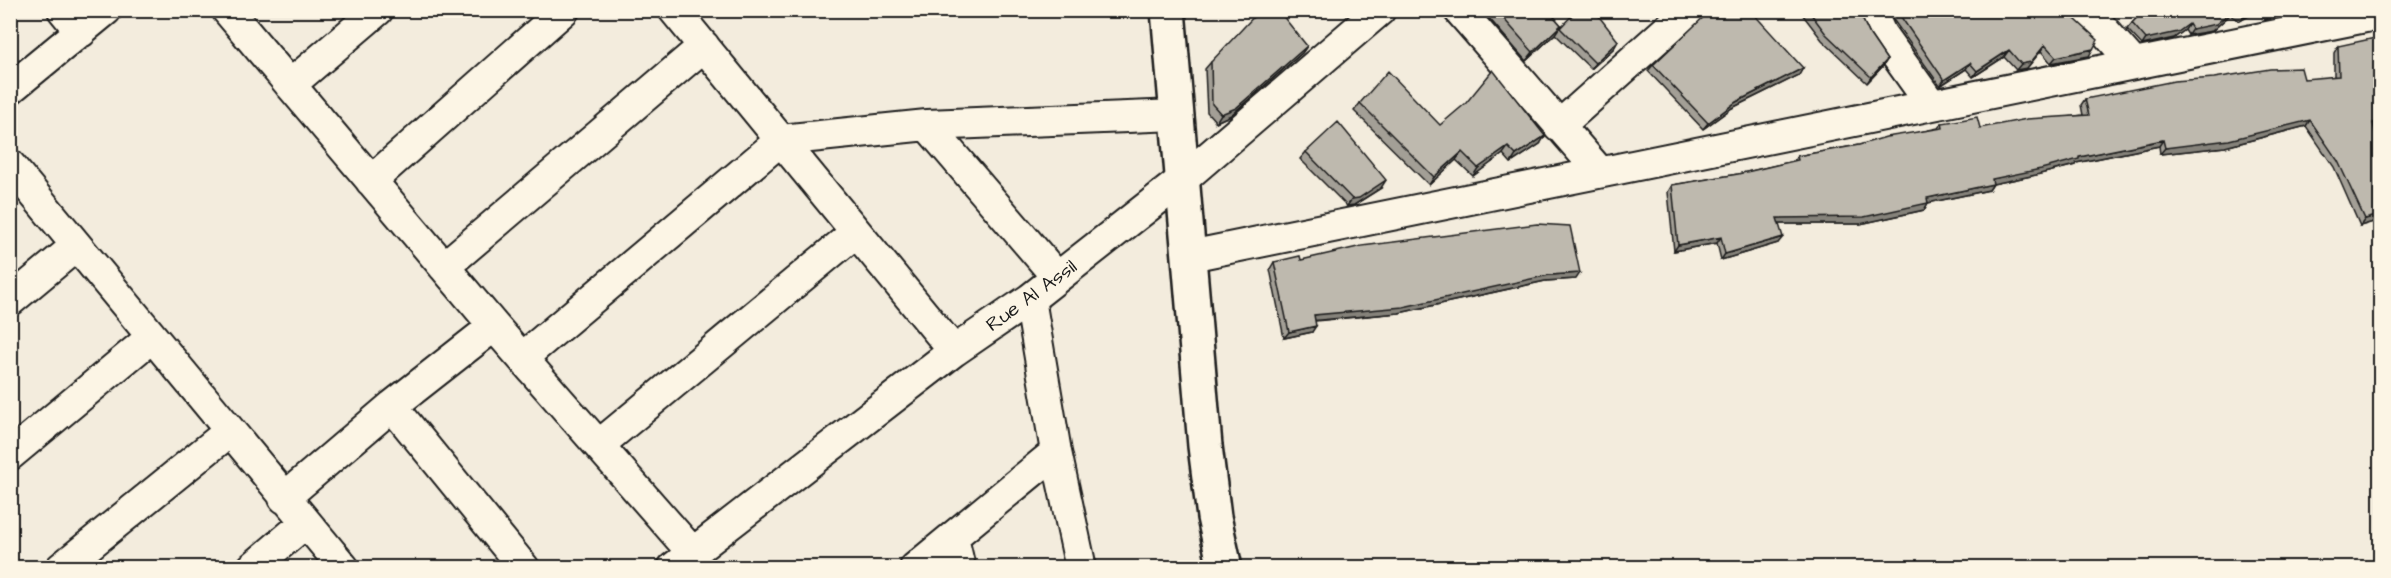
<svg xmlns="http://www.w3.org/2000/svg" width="2391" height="578" font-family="'Architects Daughter',sans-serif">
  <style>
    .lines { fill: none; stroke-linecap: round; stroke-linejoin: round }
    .minor-casing { stroke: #1c1c1c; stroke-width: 34 }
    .tertiary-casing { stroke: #1c1c1c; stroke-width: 38 }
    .minor { stroke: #fcf5e5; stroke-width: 30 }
    .tertiary { stroke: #fcf5e5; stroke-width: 33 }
    .wall { fill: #a39f96; stroke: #1c1c1c; stroke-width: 1.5 }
    .shaded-wall { fill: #85827a; stroke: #1c1c1c; stroke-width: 1.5 }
    .building { fill: #beb9ae; stroke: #1c1c1c; stroke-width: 1.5 }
    .labels { text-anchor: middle; stroke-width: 5; stroke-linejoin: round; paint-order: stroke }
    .street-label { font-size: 20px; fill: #1c1c1c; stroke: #fcf5e5 }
  </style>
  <rect width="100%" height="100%" fill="#f3ecdd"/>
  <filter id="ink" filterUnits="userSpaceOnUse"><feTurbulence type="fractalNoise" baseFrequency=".0167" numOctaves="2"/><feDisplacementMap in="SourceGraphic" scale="12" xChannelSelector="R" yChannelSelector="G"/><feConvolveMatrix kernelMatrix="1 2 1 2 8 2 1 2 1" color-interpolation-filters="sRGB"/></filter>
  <g filter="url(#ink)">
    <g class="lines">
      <defs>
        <path id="minor" d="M 63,10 L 81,32
          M 227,10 L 494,326 L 692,552
          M 674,10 L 954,351
          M 1459,10 L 1599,171
          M 1870,10 L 1881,34 L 1931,104
          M 2086,10 L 2134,64
          M 290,85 L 378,10
          M 10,89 L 106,10
          M 927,125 L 1057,277
          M 1559,126 L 1689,10
          M 10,165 L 344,568
          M 371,181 L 564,10
          M 1190,256 L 2380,14
          M 444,267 L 704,46
          M 1030,299 L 1056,452 L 1081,568
          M 10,301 L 76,246
          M 522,358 L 781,140 L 927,125 L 1177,115
          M 392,406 L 524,568
          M 599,445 L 856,232
          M 10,455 L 152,337
          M 284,498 L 392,406 L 494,326
          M 953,538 L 960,568
          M 61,568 L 230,431
          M 252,568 L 305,523
          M 673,568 L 954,351 L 1030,299 L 1183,179 L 1380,10
          M 915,568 L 1056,452"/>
        <path id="tertiary" d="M 1168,10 L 1205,446 L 1214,517 L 1225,568"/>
      </defs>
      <use href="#minor" class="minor-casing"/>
      <use href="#tertiary" class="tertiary-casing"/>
      <use href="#minor" class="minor"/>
      <use href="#tertiary" class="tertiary"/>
    </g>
    <path class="wall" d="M 1482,10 L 1548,10 L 1561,25 L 1618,41 L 1614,48 L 1591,69 L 1555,34 L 1526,61 Z
      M 1799,10 L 1858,10 L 1870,35 L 1887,60 L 1883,66 L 1867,83 L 1822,40 Z
      M 1898,10 L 2089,56 L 2051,63 L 2041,51 L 2027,68 L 2016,70 L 2004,57 L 1973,77 L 1966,69 L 1940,86 L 1892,18 Z
      M 2144,10 L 2275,10 L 2269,19 L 2265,20 L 2258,11 L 2240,21 L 2230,15 L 2212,31 L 2188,35 L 2185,30 L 2174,38 L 2142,45 L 2127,29 L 2132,23 Z
      M 1307,46 L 1302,53 L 1231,115 L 1216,122 L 1207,112 L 1205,69 L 1211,62 Z
      M 2338,46 L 2374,128 L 2380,153 L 2380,220 L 2360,226 L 2334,167 L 2306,126 L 2225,147 L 2160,154 L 2159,146 L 2076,163 L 2075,165 L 2036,175 L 1993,184 L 1989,190 L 1928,203 L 1924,210 L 1860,224 L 1779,224 L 1778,243 L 1721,260 L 1717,243 L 1674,251 L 1668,192 L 1672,185 L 1738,174 L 1794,161 L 1797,156 L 1859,145 L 1938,128 L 1942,123 L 1980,128 L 2083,115 L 2081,105 L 2085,99 L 2334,77 L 2334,53 Z
      M 1653,65 L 1803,68 L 1799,75 L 1732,108 L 1703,129 L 1648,71 Z
      M 1360,103 L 1440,125 L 1540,144 L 1511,163 L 1503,154 L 1473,176 L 1456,160 L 1429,185 L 1354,111 Z
      M 1306,152 L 1381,188 L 1354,205 L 1347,206 L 1300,159 Z
      M 1274,262 L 1576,279 L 1545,281 L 1399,313 L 1315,321 L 1312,332 L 1284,338 L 1270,269 Z"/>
    <path class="shaded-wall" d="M 2234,10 L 2230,15 L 2212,31 L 2188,35 L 2192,29 Z
      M 2252,10 L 2258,10 L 2240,21 L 2244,15 Z
      M 2273,13 L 2269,19 L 2265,20 L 2269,14 Z
      M 2189,24 L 2185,30 L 2174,38 L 2142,45 L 2146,39 Z
      M 1561,25 L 1555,34 L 1526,61 L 1533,52 Z
      M 1618,41 L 1614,48 L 1591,69 L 1595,63 Z
      M 2045,45 L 2027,68 L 2016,70 L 2021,64 Z
      M 1307,46 L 1302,53 L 1231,115 L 1216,122 L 1221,114 Z
      M 2093,49 L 2089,56 L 2051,63 L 2056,57 Z
      M 2009,50 L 2004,57 L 1973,77 L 1977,71 Z
      M 1887,60 L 1883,66 L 1867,83 L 1871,77 Z
      M 1970,63 L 1966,69 L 1940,86 L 1944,80 Z
      M 1803,68 L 1799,75 L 1732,108 L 1703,129 L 1708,123 L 1736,102 Z
      M 2310,120 L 2306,126 L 2225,147 L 2160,154 L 2165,148 Z
      M 2380,121 L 2380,127 L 2368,129 L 2373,123 Z
      M 1545,136 L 1540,144 L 1511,163 L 1516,155 Z
      M 2163,140 L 2159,146 L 2076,163 L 2075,165 L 2036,175 L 1988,185 L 1992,179 L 2079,157 Z
      M 1508,147 L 1503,154 L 1473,176 L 1478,168 Z
      M 1462,152 L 1456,160 L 1429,185 L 1434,177 Z
      M 1386,180 L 1381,188 L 1354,205 L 1347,206 L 1352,199 Z
      M 1993,184 L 1989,190 L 1923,204 L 1927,198 Z
      M 1928,203 L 1924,210 L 1860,224 L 1773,224 L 1777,218 Z
      M 2380,215 L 2380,220 L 2360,226 L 2365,219 Z
      M 1721,237 L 1717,243 L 1674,251 L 1678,245 Z
      M 1783,237 L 1778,243 L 1721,260 L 1725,254 Z
      M 1580,273 L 1576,279 L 1545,281 L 1399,313 L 1309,321 L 1314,315 L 1549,275 Z
      M 1316,326 L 1312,332 L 1284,338 L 1289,332 Z"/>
    <path class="building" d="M 1260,10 L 1278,10 L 1307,46 L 1236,108 L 1221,114 L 1212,104 L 1211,62 Z
      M 1496,10 L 1548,10 L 1561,25 L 1533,52 Z
      M 1577,10 L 1594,10 L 1618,41 L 1595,63 L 1560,28 Z
      M 1711,10 L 1750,10 L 1803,68 L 1736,102 L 1708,123 L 1653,65 Z
      M 1808,10 L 1858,10 L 1870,35 L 1887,60 L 1871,77 L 1826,34 Z
      M 1898,10 L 2065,10 L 2098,40 L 2093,49 L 2056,57 L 2045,45 L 2031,62 L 2021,64 L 2009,50 L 1977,71 L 1970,63 L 1944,80 L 1897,11 Z
      M 2144,10 L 2233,10 L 2216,24 L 2192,29 L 2189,24 L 2178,32 L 2146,39 L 2132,23 Z
      M 2236,10 L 2252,10 L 2244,15 Z
      M 2267,10 L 2275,10 L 2273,13 L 2269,14 Z
      M 2380,37 L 2380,121 L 2373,123 L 2380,153 L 2380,215 L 2365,219 L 2338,161 L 2310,120 L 2229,140 L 2165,148 L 2163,140 L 2079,157 L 2079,159 L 2041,169 L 1992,179 L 1993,184 L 1927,198 L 1928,203 L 1864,217 L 1777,218 L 1783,237 L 1725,254 L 1721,237 L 1678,245 L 1672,185 L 1738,174 L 1798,160 L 1797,156 L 1859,145 L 1886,137 L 1943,128 L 1942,123 L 1961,120 L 1977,117 L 1980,128 L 2027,119 L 2089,115 L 2085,99 L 2174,81 L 2214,78 L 2270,69 L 2301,68 L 2304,79 L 2339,76 L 2338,46 Z
      M 1493,70 L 1545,136 L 1516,155 L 1508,147 L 1478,168 L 1462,152 L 1434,177 L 1360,103 L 1388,71 L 1440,125 L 1466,103 Z
      M 1338,122 L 1386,180 L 1359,198 L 1352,199 L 1306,152 Z
      M 1537,224 L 1570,226 L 1580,273 L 1549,275 L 1403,307 L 1314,315 L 1316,326 L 1289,332 L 1274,262 L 1300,256 L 1301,260 L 1362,246 Z"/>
  </g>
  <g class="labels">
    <g class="street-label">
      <text transform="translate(1031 295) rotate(-36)" y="7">Rue Al Assil</text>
    </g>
  </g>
  <rect width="2391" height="578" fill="none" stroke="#fcf5e5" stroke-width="36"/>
  <rect x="18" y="18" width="2355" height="542" fill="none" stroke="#1c1c1c" stroke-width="2" filter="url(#ink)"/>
</svg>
